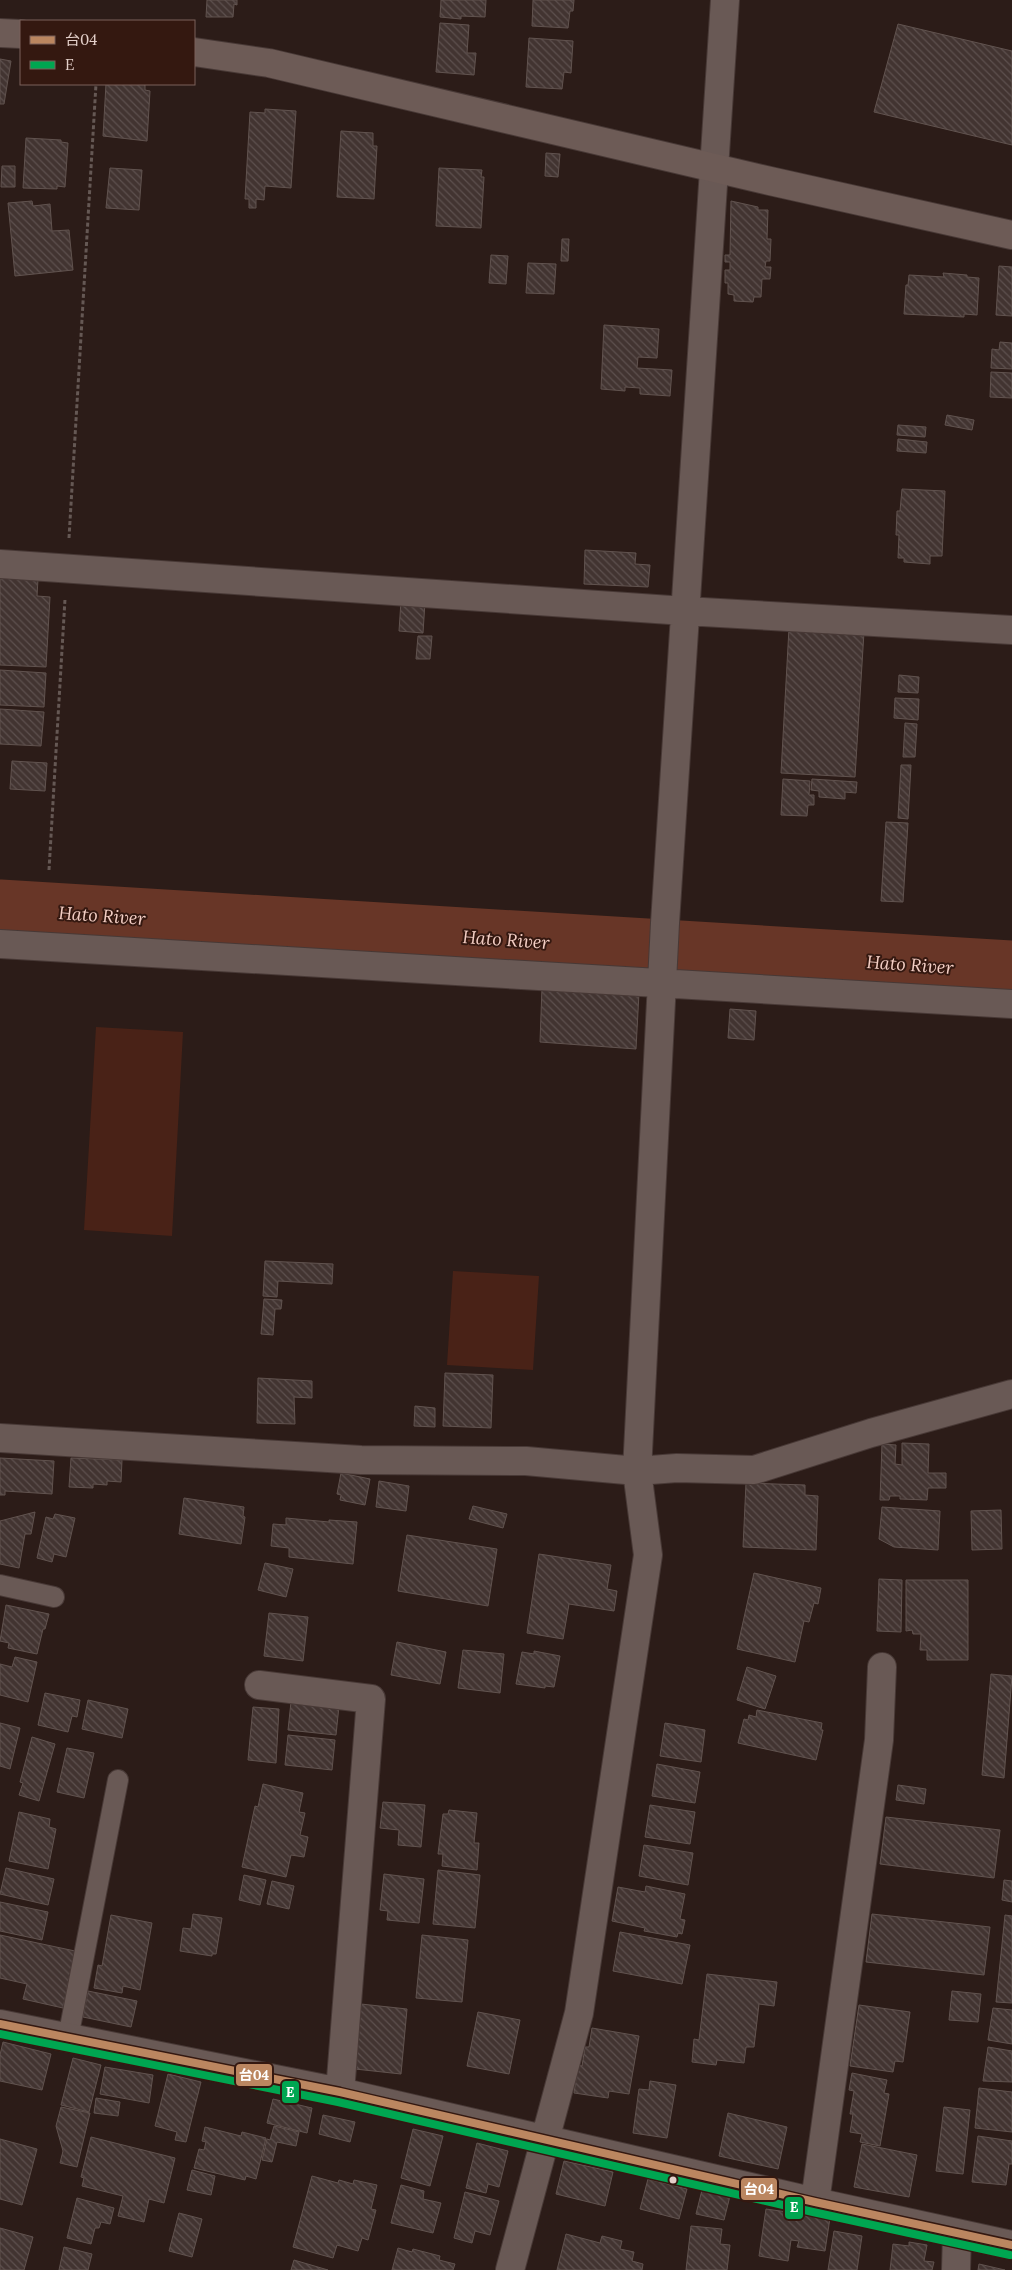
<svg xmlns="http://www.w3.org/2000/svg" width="1012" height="2270" font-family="Lora,'Noto Sans JP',serif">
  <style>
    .green { fill: #492217 }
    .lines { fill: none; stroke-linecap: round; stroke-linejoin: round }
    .river { stroke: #683627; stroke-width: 61 }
    .building { fill: url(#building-back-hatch); stroke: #61534f }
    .lane-casing { stroke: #483936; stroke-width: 22 }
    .street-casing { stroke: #483936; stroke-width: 30 }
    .secondary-casing { stroke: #483936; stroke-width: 30 }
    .path { stroke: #655854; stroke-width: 3; stroke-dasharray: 4 2.5; stroke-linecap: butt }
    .lane { stroke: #695955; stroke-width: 20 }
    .street { stroke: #695955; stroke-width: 28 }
    .secondary { stroke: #6d5b56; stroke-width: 28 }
    .bus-1-casing { stroke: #341810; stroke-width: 11 }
    .bus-2-casing { stroke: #341810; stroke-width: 11 }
    .bus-1 { stroke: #bb8660; stroke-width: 8 }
    .bus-2 { stroke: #00a651; stroke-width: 8 }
    .bus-dot { fill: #e3cfc9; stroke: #341810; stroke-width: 2 }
    .labels { text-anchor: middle; stroke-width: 4; stroke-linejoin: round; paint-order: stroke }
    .water-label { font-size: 18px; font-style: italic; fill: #f4cfc5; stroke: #341810 }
    .line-badge { stroke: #341810; stroke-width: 2 }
    .badge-label { font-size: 14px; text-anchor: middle; font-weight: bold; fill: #fff }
  </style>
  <defs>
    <pattern id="building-back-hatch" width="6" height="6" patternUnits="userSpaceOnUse" patternTransform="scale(1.25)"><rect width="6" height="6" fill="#423431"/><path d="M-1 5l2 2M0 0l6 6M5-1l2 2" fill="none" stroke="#5d504e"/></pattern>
  </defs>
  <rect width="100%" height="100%" fill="#2c1c18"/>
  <path class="green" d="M 96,1027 L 183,1032 L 172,1236 L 84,1230 Z
    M 453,1271 L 539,1276 L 533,1370 L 447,1365 Z"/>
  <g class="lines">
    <path class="river" d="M 0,910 L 1012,971"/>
  </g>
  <path class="building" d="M 207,0 L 237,0 L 237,5 L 234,4 L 233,17 L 206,17 Z
    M 441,0 L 486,0 L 485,17 L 461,16 L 461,19 L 440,17 Z
    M 533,0 L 574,0 L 573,11 L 570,11 L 568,28 L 532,26 Z
    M 440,23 L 469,25 L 467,53 L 476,53 L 474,75 L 436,72 Z
    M 898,24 L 1012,51 L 1012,145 L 874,112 Z
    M 529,38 L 573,41 L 571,73 L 564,72 L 562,89 L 526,87 Z
    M 0,59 L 11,61 L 4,104 L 0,104 Z
    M 106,84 L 145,84 L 145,90 L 150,91 L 147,141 L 103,136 Z
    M 265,109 L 296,111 L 291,188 L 265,186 L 264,200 L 256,199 L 256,208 L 249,208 L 249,199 L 245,199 L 250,112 L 265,113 Z
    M 341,131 L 373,133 L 373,146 L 377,146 L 374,199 L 337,197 Z
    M 26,138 L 61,140 L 61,142 L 68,143 L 65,187 L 57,186 L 57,189 L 23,188 Z
    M 546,153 L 560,154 L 558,177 L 545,176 Z
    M 2,166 L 15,166 L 15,187 L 1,187 Z
    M 110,168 L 142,170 L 139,210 L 106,208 Z
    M 439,168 L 482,170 L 481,177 L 484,177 L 481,228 L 436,226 Z
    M 32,201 L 33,206 L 50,204 L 52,231 L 69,230 L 73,270 L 15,276 L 8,203 Z
    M 731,201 L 758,207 L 758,210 L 768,210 L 767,239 L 771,239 L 770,261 L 766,261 L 765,267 L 771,267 L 770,279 L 762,279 L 761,297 L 754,297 L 753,302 L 734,301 L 734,295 L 728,294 L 728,283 L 725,283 L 725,270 L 730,270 L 730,262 L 725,262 L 725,255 L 730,255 Z
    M 562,239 L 569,239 L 568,261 L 561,261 Z
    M 491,255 L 508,256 L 506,284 L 489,283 Z
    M 528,263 L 556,264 L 554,294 L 526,293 Z
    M 999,266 L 1012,267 L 1012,316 L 996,315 Z
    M 943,273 L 967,275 L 967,277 L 979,278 L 977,315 L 964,314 L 964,317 L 904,314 L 906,285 L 908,285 L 909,275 L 944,277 Z
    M 604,325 L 659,329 L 657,358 L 638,357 L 637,368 L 672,370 L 670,396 L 640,394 L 640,388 L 625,387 L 625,391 L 601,389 Z
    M 1000,342 L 1012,343 L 1012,369 L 991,368 L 992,349 L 999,350 Z
    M 991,372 L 1012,373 L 1012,398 L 990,397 Z
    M 947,415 L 974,420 L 972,430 L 945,425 Z
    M 898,425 L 926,427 L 925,437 L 897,435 Z
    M 898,439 L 927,442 L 926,453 L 897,451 Z
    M 902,489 L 945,491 L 942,556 L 930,556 L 930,564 L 904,562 L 904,558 L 898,558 L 899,535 L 896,535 L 897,511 L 900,511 Z
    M 585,550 L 636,553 L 635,564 L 650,565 L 648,587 L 584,584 Z
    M 0,577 L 38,579 L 37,596 L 50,597 L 46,667 L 0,665 Z
    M 401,601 L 425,602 L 423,633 L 399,631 Z
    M 789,628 L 864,632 L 855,777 L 781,773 Z
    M 418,636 L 432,636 L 430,659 L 416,659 Z
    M 0,670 L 46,673 L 44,707 L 0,705 Z
    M 899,675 L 919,677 L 918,693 L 898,692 Z
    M 895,698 L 919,699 L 918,720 L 894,718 Z
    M 0,709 L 44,712 L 41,746 L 0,744 Z
    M 905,723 L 917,724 L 915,757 L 903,757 Z
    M 12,761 L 47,763 L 45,791 L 10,789 Z
    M 901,765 L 911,765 L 908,819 L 898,818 Z
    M 783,779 L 810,781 L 809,795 L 814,795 L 814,805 L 808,805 L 807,816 L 781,815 Z
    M 812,779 L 857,782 L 856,793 L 845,792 L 845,799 L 819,797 L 819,791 L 811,790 Z
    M 886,822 L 908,823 L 903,902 L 881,901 Z
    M 542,987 L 639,993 L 636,1049 L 540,1042 Z
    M 730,1009 L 756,1011 L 754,1040 L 728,1038 Z
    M 265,1261 L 333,1264 L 332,1284 L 278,1281 L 277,1297 L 263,1296 Z
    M 264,1299 L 282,1300 L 281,1309 L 275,1309 L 273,1335 L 261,1334 Z
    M 445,1373 L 493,1375 L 491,1428 L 443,1426 Z
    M 258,1378 L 312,1381 L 312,1398 L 294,1397 L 295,1424 L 257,1423 Z
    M 415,1406 L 435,1408 L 435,1427 L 414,1426 Z
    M 902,1443 L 929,1444 L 928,1473 L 946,1473 L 946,1488 L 928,1488 L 927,1500 L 900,1499 L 900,1496 L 890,1496 L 889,1500 L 880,1500 L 882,1444 L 896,1445 L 895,1464 L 902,1465 Z
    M 0,1458 L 54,1461 L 52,1494 L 5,1491 L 5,1495 L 0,1495 Z
    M 71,1458 L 122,1460 L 121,1482 L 107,1481 L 107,1485 L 93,1484 L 93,1488 L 69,1487 Z
    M 341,1473 L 370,1479 L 365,1505 L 340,1500 L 341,1495 L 337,1494 Z
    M 379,1481 L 409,1486 L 406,1511 L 376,1507 Z
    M 746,1483 L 805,1485 L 805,1495 L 818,1496 L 816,1550 L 743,1547 Z
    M 184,1498 L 244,1507 L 243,1516 L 245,1517 L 241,1544 L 179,1534 Z
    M 473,1506 L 507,1514 L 503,1528 L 469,1519 Z
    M 882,1507 L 940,1511 L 938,1550 L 894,1547 L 879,1539 Z
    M 1001,1510 L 1002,1549 L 972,1550 L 971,1511 Z
    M 35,1512 L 31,1534 L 25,1534 L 19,1568 L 0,1564 L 0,1521 Z
    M 55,1514 L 75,1518 L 66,1557 L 54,1554 L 52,1562 L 37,1558 L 46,1517 L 53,1519 Z
    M 286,1518 L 329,1522 L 329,1520 L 357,1522 L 353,1564 L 289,1557 L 289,1548 L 271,1546 L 273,1524 L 286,1525 Z
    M 407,1535 L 497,1549 L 488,1606 L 398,1591 Z
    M 539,1554 L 611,1565 L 607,1589 L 617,1591 L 614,1611 L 569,1604 L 563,1639 L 527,1633 Z
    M 265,1563 L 293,1569 L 286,1597 L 258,1590 Z
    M 754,1573 L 821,1588 L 818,1604 L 814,1603 L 809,1622 L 804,1621 L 795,1662 L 737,1649 Z
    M 879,1579 L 902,1580 L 901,1632 L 877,1631 Z
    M 906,1580 L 968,1580 L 968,1660 L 927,1660 L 927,1650 L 920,1650 L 921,1634 L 913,1634 L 912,1630 L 906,1631 Z
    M 6,1605 L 49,1614 L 45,1629 L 43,1629 L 37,1654 L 8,1648 L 9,1643 L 0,1641 Z
    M 269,1613 L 308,1617 L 303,1661 L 264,1656 Z
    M 397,1642 L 446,1652 L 440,1684 L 391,1675 Z
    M 463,1650 L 504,1654 L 500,1693 L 458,1688 Z
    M 534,1651 L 560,1656 L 554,1687 L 545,1686 L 545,1688 L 516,1684 L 522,1652 L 534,1654 Z
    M 15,1657 L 37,1662 L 28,1702 L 0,1695 L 0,1664 L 12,1667 Z
    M 747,1667 L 776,1676 L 765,1709 L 737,1700 Z
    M 991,1674 L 1012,1676 L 1004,1778 L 982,1775 Z
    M 45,1693 L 80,1700 L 77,1717 L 72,1716 L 68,1732 L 38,1725 Z
    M 88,1700 L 128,1709 L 122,1738 L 82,1729 Z
    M 291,1702 L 339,1706 L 336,1735 L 288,1730 Z
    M 253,1707 L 279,1709 L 276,1763 L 248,1760 Z
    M 757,1710 L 822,1723 L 821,1730 L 823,1730 L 816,1760 L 738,1743 L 744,1719 L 748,1720 L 749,1715 L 756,1717 Z
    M 0,1723 L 20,1728 L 10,1769 L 0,1766 Z
    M 665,1723 L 705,1730 L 701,1762 L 660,1756 Z
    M 288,1735 L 335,1740 L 332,1770 L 285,1765 Z
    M 32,1737 L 55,1744 L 39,1801 L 19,1795 L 23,1783 L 20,1782 Z
    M 67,1748 L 94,1753 L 84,1798 L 57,1792 Z
    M 657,1764 L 700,1772 L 695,1803 L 652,1796 Z
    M 263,1784 L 303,1793 L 299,1812 L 305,1813 L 300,1835 L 308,1837 L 304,1857 L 291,1855 L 286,1877 L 242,1867 L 255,1806 L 258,1807 Z
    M 898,1785 L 926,1789 L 924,1804 L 896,1800 Z
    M 383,1802 L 425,1805 L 421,1847 L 398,1845 L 399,1830 L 380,1828 Z
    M 650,1805 L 695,1812 L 690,1844 L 645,1837 Z
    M 449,1810 L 477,1813 L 474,1843 L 479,1843 L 477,1870 L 442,1866 L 443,1854 L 438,1854 L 443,1814 L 448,1814 Z
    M 19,1812 L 50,1819 L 49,1827 L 56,1829 L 48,1869 L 9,1861 Z
    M 886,1817 L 1000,1830 L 994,1878 L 880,1864 Z
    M 644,1845 L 693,1853 L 688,1885 L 639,1876 Z
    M 6,1868 L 54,1879 L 48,1905 L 0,1894 Z
    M 438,1870 L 480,1875 L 475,1928 L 433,1924 Z
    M 384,1874 L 424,1879 L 419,1923 L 387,1920 L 388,1911 L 380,1910 Z
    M 244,1875 L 266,1880 L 260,1905 L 239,1900 Z
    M 1004,1880 L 1012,1881 L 1012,1902 L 1002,1900 Z
    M 272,1881 L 294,1886 L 289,1909 L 267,1904 Z
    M 646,1886 L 685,1894 L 680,1919 L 685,1920 L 682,1934 L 678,1933 L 677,1937 L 644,1931 L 645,1928 L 612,1921 L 618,1887 L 645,1892 Z
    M 0,1902 L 48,1912 L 42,1940 L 0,1931 Z
    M 193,1914 L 222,1918 L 216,1954 L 212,1954 L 212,1956 L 180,1951 L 183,1928 L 191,1929 Z
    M 872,1914 L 990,1927 L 984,1975 L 866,1962 Z
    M 111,1915 L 152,1923 L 140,1990 L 123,1986 L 122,1993 L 94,1988 L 98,1965 L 102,1966 Z
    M 1005,1915 L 1012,1916 L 1012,2003 L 996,2002 Z
    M 620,1932 L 690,1945 L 682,1984 L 613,1971 Z
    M 0,1935 L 75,1951 L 63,2008 L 23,1999 L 27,1984 L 0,1978 Z
    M 422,1935 L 468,1940 L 462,2002 L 416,1998 Z
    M 707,1974 L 777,1982 L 774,2006 L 759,2004 L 754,2047 L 746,2047 L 744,2063 L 717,2060 L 716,2065 L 692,2062 L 694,2039 L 699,2040 Z
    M 88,1991 L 137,2001 L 131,2027 L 83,2017 Z
    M 952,1991 L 981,1994 L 978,2022 L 949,2020 Z
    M 361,2004 L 407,2009 L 401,2074 L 355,2069 Z
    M 859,2005 L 910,2012 L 903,2062 L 895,2061 L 893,2072 L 850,2066 Z
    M 993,2008 L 1012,2010 L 1012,2044 L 988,2040 Z
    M 478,2012 L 520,2020 L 509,2074 L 467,2066 Z
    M 592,2028 L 639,2036 L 629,2094 L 609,2091 L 608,2098 L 574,2093 L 578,2065 L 582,2066 L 585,2047 L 589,2047 Z
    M 3,2042 L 51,2054 L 42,2090 L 0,2081 L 0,2055 Z
    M 988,2047 L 1012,2051 L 1012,2082 L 983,2081 Z
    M 73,2058 L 101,2065 L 89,2112 L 61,2105 Z
    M 105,2067 L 153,2075 L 149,2103 L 100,2094 Z
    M 852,2073 L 887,2080 L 884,2093 L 889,2094 L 880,2146 L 860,2142 L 862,2134 L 850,2132 L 853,2114 L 850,2114 L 854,2091 L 849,2090 Z
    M 168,2074 L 201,2082 L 186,2142 L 175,2140 L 177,2132 L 155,2126 Z
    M 650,2081 L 676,2085 L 667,2138 L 633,2133 L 639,2089 L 649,2090 Z
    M 979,2088 L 1012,2092 L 1012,2132 L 975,2128 Z
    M 96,2098 L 120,2102 L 118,2116 L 94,2113 Z
    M 273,2099 L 312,2108 L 307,2133 L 267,2123 Z
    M 61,2107 L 90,2113 L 77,2167 L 60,2163 L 63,2151 L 56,2126 Z
    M 944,2107 L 970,2110 L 963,2174 L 936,2171 Z
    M 728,2113 L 787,2127 L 778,2169 L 719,2156 Z
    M 323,2115 L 355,2122 L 350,2142 L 319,2134 Z
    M 274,2126 L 299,2132 L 296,2146 L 277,2142 L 272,2162 L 262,2160 L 267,2139 L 270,2140 Z
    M 205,2127 L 241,2136 L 242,2132 L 266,2138 L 256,2179 L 246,2176 L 245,2180 L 194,2168 L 199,2149 L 204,2150 L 206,2142 L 202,2141 Z
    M 413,2129 L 443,2136 L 430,2186 L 401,2178 Z
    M 978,2136 L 1012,2141 L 1012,2164 L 1009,2164 L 1006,2185 L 972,2182 Z
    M 91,2137 L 175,2158 L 164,2203 L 149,2199 L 144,2222 L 118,2216 L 123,2196 L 82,2186 L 84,2178 L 81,2177 Z
    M 0,2139 L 37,2149 L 22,2205 L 0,2199 Z
    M 477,2143 L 508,2151 L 499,2187 L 488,2184 L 486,2193 L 466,2188 Z
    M 862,2144 L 917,2155 L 909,2197 L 854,2187 Z
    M 564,2161 L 613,2172 L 605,2206 L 556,2194 Z
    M 192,2170 L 215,2176 L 211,2195 L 187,2190 Z
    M 312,2176 L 338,2183 L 339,2180 L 353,2184 L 354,2180 L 377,2185 L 371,2209 L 376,2210 L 368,2240 L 362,2238 L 358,2251 L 337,2245 L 333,2258 L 293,2247 Z
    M 648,2179 L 687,2189 L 679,2219 L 640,2209 Z
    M 401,2185 L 424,2191 L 423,2199 L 441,2203 L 433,2233 L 391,2223 Z
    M 702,2190 L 730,2196 L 724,2220 L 696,2214 Z
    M 465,2192 L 499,2201 L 490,2235 L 475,2231 L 472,2243 L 454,2238 Z
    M 77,2198 L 114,2208 L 110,2224 L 101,2222 L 99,2228 L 95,2228 L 91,2244 L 67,2238 Z
    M 766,2209 L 830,2218 L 825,2251 L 797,2247 L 799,2241 L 791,2240 L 788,2261 L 759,2256 Z
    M 179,2213 L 202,2219 L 192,2257 L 169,2251 Z
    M 691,2226 L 722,2229 L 720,2244 L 730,2245 L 727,2270 L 686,2270 Z
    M 0,2228 L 33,2237 L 24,2270 L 0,2270 Z
    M 834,2231 L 862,2236 L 857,2270 L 828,2270 Z
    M 566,2234 L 600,2243 L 602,2236 L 622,2241 L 620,2249 L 634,2252 L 632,2261 L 643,2264 L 642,2270 L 557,2270 Z
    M 909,2242 L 927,2245 L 924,2261 L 934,2262 L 932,2270 L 890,2270 L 893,2244 L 909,2246 Z
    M 64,2247 L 92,2254 L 88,2270 L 59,2270 Z
    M 398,2248 L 412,2252 L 413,2249 L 440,2256 L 439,2260 L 455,2264 L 453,2270 L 392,2270 Z
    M 294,2260 L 328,2270 L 291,2270 Z
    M 979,2264 L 1005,2270 L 978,2270 Z"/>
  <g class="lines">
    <defs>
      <path id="lane" d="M 0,1585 L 54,1597
        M 68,2038 L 118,1780"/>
      <path id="street" d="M 0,564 L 685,611 L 1012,630
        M 0,944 L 1012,1004
        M 0,1438 L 361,1460 L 526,1461 L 637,1471 L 677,1468 L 754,1470 L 871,1433 L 1012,1394
        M 259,1685 L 371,1699 L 340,2092
        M 0,2024 L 340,2092 L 815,2202 L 1012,2245
        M 815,2202 L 879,1740 L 882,1667
        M 510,2270 L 579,2013 L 648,1555 L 637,1471 L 665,923 L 725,0
        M 956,2270 L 957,2234"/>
      <path id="secondary" d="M 0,33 L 21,34
        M 194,52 L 269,63 L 770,181 L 1012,235"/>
    </defs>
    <use href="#lane" class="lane-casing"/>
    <use href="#street" class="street-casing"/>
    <use href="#secondary" class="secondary-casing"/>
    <path class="path" d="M 69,538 L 96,84
      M 49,870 L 65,599"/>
    <use href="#lane" class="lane"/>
    <use href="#street" class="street"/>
    <use href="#secondary" class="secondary"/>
    <defs>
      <path id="bus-1" d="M 0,2024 L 340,2092 L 815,2202 L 1012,2245"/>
      <path id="bus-2" d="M 0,2034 L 338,2102 L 813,2212 L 1010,2255"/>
    </defs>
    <use href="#bus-1" class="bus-1-casing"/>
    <use href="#bus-2" class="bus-2-casing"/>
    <use href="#bus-1" class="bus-1"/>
    <use href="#bus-2" class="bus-2"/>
  </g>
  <circle class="bus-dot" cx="673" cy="2180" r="4.5"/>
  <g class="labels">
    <g class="water-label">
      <text transform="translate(102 916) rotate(4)" y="6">Hato River</text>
      <text transform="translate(506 940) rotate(4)" y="6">Hato River</text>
      <text transform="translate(910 965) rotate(4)" y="6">Hato River</text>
    </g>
  </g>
  <g class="line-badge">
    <rect x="235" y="2063" width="38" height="24" rx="5" fill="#bb8660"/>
    <rect x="281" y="2080" width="19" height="24" rx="5" fill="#00a651"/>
    <rect x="740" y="2177" width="38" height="24" rx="5" fill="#bb8660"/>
    <rect x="784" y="2196" width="20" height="24" rx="5" fill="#00a651"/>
  </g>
  <g class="badge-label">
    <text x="254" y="2080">台04</text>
    <text x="290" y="2097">E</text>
    <text x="759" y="2194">台04</text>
    <text x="794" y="2212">E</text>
  </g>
  <rect x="20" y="20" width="175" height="65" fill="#341810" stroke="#7a615a"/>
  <rect x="30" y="36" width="25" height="8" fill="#bb8660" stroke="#7a615a"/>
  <text x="65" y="45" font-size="15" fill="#e3cfc9">台04</text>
  <rect x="30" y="61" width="25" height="8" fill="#00a651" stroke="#7a615a"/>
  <text x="65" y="70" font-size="15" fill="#e3cfc9">E</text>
</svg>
